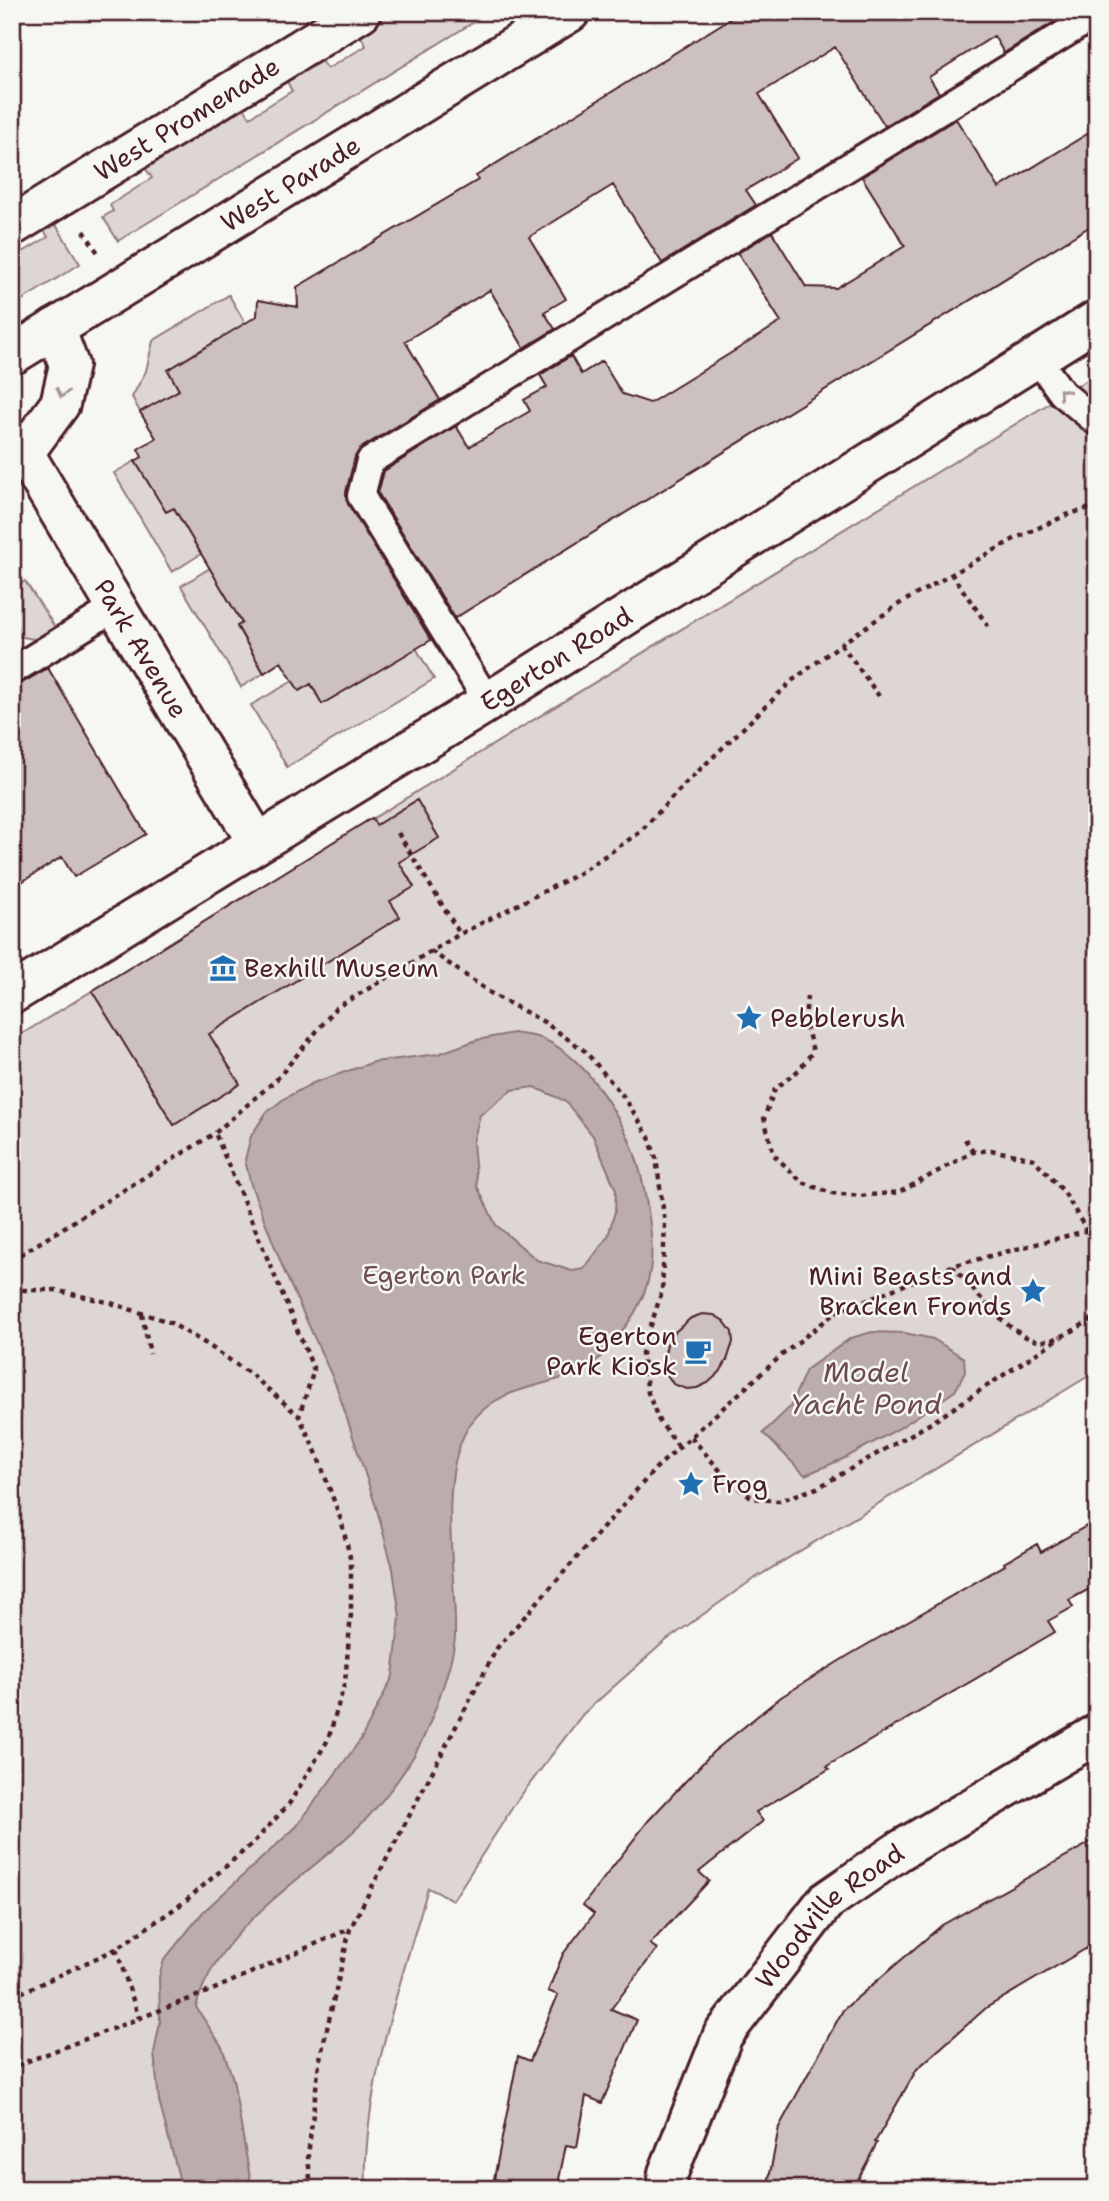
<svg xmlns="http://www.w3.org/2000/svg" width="1109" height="2201" font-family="'Shantell Sans',sans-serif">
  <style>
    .green { fill: #ddd6d5; stroke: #947a80; stroke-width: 2 }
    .water { fill: #bbadae; stroke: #8e747a; stroke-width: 2; fill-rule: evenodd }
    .building { fill: #ccc1c0; stroke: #4a1f2b; stroke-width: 2 }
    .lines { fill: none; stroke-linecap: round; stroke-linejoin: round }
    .service-casing { stroke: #4a1f2b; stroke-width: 32 }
    .pedestrian-casing { stroke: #4a1f2b; stroke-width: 44 }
    .minor-casing { stroke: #4a1f2b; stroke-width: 44 }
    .secondary-casing { stroke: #4a1f2b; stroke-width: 44 }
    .path { stroke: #4a1f2b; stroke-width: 4.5; stroke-dasharray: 5 5; stroke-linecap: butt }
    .service { stroke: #f6f6f2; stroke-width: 26 }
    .pedestrian { stroke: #f6f6f2; stroke-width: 38 }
    .minor { stroke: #f6f6f2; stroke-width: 38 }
    .secondary { stroke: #f6f6f2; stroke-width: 38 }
    .oneway { stroke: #a99598 }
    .labels { text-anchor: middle; stroke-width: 5; stroke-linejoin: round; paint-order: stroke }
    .street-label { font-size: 26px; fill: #4a1f2b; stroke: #f6f6f2 }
    .poi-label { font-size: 26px; fill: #4a1f2b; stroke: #f6f6f2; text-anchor: start }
    .park-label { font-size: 26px; fill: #6f4d56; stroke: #f6f6f2 }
    .water-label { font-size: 28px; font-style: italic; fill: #6c4a52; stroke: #f6f6f2 }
  </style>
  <rect width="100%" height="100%" fill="#f6f6f2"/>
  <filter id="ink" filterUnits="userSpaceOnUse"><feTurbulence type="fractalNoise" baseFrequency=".0143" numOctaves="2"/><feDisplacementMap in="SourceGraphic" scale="14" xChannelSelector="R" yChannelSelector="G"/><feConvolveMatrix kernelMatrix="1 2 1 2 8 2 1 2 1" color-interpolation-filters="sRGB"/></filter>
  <g filter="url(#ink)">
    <path class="green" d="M 393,12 L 490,12 L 118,241 L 103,217 L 113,211 L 110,205 L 152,178 L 143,165 L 242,105 L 250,117 L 292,91 L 285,78 L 319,58 L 327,69 L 366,46 L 359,33 Z
      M 53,220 L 80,264 L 14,305 L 13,245 L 17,243 L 23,252 L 48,237 L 42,227 Z
      M 229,295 L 248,328 L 195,353 L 168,370 L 179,390 L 140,412 L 132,397 L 146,371 L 153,341 Z
      M 1097,374 L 1097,1371 L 752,1580 L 664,1642 L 583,1714 L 516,1802 L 453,1900 L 428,1888 C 401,1982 362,2091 366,2189 L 12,2189 L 12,1040 Z
      M 135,461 L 166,511 L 174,508 L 201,554 L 172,572 L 114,473 Z
      M 210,568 L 242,623 L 237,627 L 264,673 L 241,687 L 181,586 Z
      M 25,581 L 56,629 L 38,640 L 18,636 L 12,628 L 12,589 Z
      M 416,648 L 434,679 L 287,767 L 251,705 L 293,681 L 311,684 L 322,703 Z"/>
    <path class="water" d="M 513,1033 C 523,1035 534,1035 543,1039 C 581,1056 605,1094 624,1129 C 636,1152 642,1175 646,1200 C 657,1254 655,1294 616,1338 C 609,1346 601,1359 591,1365 C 552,1390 502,1381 471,1423 C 435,1474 457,1575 455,1636 C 454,1658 438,1703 429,1725 C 416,1758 392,1790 368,1817 C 312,1876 218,1924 196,2007 L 222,2047 L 233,2079 L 252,2189 L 182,2189 L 159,2101 L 154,2053 L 160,2022 L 159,1977 L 164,1960 L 203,1912 L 296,1827 L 361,1739 L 393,1676 L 400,1617 L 393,1569 L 377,1510 L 336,1385 L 285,1273 L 251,1185 L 245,1160 L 251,1136 L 266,1113 L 285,1098 L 313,1083 L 374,1062 L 438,1054 L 477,1040 ZM 534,1087 L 565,1101 L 593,1136 L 616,1190 L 615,1211 L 608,1236 L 584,1269 L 572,1271 L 537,1260 L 496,1225 L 477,1186 L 473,1142 L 480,1115 L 512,1090 Z
      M 872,1332 L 905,1333 L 933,1339 L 964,1358 L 965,1372 L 955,1391 L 898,1429 L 845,1458 L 805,1475 L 763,1433 L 790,1407 L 806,1370 L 851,1338 Z"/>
    <path class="building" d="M 741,12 L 1070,12 L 1004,53 L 994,36 L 929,77 L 939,93 L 885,126 L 835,47 L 759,94 L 798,158 L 746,190 L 756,205 L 662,263 L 613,185 L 529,237 L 566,299 L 544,312 L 555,329 L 524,348 L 490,290 L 405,341 L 440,400 L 361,448 L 355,457 L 346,492 L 348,504 L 431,640 L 322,704 L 311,684 L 299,691 L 281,662 L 264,673 L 237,626 L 242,623 L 174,508 L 166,512 L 135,461 L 142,457 L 138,449 L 156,438 L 140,412 L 179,390 L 168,370 L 257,316 L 258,300 L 298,307 L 297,287 L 478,180 L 476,176 Z
      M 956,119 L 999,188 L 1097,128 L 1097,222 L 455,618 L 378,493 L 384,471 L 456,426 L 469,447 L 530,411 L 524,400 L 547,387 L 540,375 L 571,356 L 581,374 L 602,361 L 622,394 L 650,403 L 781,322 L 738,253 L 772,232 L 806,287 L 836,288 L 905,246 L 862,177 Z
      M 48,668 L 146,834 L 74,877 L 62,857 L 12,888 L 12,687 L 20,684 Z
      M 417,800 L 439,838 L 399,862 L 414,887 L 390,901 L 400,917 L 209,1034 L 240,1084 L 174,1125 L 92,991 L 372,818 L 376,825 Z
      M 702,1314 L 714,1315 L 724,1321 L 732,1332 L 733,1342 L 727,1360 L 720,1372 L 708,1383 L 697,1388 L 687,1389 L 673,1384 L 666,1373 L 664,1358 L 667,1344 L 675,1332 L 691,1318 Z
      M 1097,1520 L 1097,1585 L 1069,1600 L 1073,1607 L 1048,1621 L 1055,1632 L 827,1766 L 829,1769 L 756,1812 L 763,1821 L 699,1872 L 709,1881 L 650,1944 L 657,1949 L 611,2009 L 637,2020 L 602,2103 L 586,2096 L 577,2147 L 566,2145 L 557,2189 L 494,2179 L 518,2056 L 530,2061 L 558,1995 L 548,1991 L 563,1954 L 594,1914 L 583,1905 L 649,1820 L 713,1752 L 781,1697 L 849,1655 L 1005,1565 L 1004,1563 L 1037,1544 L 1041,1552 Z
      M 1097,1839 L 1097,1942 L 986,2008 L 917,2069 L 875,2142 L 877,2143 L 853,2189 L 767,2189 L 779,2127 L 843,2010 L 942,1925 Z"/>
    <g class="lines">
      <defs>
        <path id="service" d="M 1036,357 L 1062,393 L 1097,422
          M 12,671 L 116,607
          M 488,702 L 361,496 L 370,461 L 1097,14"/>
        <g id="pedestrian">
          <path id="s1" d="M 12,226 L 361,12"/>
        </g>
        <g id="minor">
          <path id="s2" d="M 24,453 L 257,842"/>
          <path d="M 12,455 L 24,453 L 60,404 L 69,365 L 55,328"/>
          <path id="s3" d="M 12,994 L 488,702 L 1097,320"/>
          <path id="s4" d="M 666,2189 L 668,2173 L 723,2035 L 825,1902 L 899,1851 L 1097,1734"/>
        </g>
        <g id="secondary">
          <path id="s5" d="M 12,355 L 570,12"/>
        </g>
      </defs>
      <use href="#service" class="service-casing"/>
      <use href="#pedestrian" class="pedestrian-casing"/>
      <use href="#minor" class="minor-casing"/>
      <use href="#secondary" class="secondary-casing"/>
      <path class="path" d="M 84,231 L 98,253
        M 951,573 L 988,626
        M 841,644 L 879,696
        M 398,833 L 460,934
        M 431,951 L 492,994 L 544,1022 L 585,1051 L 624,1097 L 649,1137 L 656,1158 L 665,1223 L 662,1291 L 642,1353 L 648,1393 L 659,1421 L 679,1447
        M 807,996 L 805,1022 L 813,1051 L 800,1069 L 775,1089 L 764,1118 L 774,1155 L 802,1182 L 831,1193 L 860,1196 L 900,1192 L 973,1152 L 991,1150 L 1034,1159 L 1064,1192 L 1097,1248
        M 965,1139 L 973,1152
        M 12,1260 L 215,1133 L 277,1079 L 336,1008 L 460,934 L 578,874 L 639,833 L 684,785 L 793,680 L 841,644 L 899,604 L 1016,538 L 1069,514 L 1097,506
        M 952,1266 C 971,1286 1014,1343 1043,1341 C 1062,1340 1080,1326 1097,1316
        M 12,1290 L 55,1290 L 111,1303 L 169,1322 L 208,1345 L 253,1376 L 299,1416
        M 142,1314 L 150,1354
        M 691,1437 L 730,1482 L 753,1498 L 778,1501 L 817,1488 L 931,1423 L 1061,1337
        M 116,1949 L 139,2018
        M 12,1997 L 116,1949 L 183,1903 L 253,1843 L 289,1804 L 328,1740 L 345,1682 L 351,1614 L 351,1561 L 341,1520 L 316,1452 L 299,1416 L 314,1370 L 215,1133
        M 12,2045 L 18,2065 L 210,1991 L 349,1929
        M 311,2189 L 308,2156 L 319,2063 L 350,1929 L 497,1648 L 655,1469 L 782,1355 L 836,1312 L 952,1266 L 1097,1228"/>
      <use href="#service" class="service"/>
      <use href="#pedestrian" class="pedestrian"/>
      <use href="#minor" class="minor"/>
      <use href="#secondary" class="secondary"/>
    </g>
    <defs><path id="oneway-chevron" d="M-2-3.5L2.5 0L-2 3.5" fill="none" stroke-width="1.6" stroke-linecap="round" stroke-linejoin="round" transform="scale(1.75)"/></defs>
    <g class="oneway">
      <use href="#oneway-chevron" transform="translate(62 393) rotate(104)"/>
      <use href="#oneway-chevron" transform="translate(1063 393) rotate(-132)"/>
    </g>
  </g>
  <defs>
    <symbol id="museum-bare" viewBox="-9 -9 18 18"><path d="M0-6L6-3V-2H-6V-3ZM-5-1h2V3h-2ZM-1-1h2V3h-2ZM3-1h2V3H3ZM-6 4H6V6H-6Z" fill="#1f6fb2" stroke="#f6f6f2" stroke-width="2.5" paint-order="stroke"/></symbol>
    <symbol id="sight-bare" viewBox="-9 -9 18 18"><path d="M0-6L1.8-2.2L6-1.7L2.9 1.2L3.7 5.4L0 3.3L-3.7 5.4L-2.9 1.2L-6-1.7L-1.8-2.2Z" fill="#1f6fb2" stroke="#f6f6f2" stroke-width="2.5" paint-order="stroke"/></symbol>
    <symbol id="cafe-bare" viewBox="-9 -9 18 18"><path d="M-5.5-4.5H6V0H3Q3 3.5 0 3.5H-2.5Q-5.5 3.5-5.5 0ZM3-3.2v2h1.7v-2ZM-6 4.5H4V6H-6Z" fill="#1f6fb2" stroke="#f6f6f2" stroke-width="2.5" paint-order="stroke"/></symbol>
  </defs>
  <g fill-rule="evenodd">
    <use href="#museum-bare" x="204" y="949" width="38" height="38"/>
    <use href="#sight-bare" x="730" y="999" width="38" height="38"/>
    <use href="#sight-bare" x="1014" y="1272" width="38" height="38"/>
    <use href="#cafe-bare" x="679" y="1332" width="38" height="38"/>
    <use href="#sight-bare" x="672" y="1465" width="38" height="38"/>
  </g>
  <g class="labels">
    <g class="street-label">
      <text dy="9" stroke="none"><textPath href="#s1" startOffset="205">West Promenade</textPath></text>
      <text dy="9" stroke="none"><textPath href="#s5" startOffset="327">West Parade</textPath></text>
      <text dy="9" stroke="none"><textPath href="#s2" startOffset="228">Park Avenue</textPath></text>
      <text dy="9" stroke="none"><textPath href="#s3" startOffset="639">Egerton Road</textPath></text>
      <text dy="9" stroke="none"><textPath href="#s4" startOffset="326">Woodville Road</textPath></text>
    </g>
    <g class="poi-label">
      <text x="244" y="977">Bexhill Museum</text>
      <text x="770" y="1027">Pebblerush</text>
      <text x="1012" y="1285" text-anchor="end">Mini Beasts and<tspan x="1012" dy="30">Bracken Fronds</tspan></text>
      <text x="677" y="1345" text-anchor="end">Egerton<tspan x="677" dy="30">Park Kiosk</tspan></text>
      <text x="712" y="1493">Frog</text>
    </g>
    <g class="park-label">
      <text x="444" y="1284">Egerton Park</text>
    </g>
    <g class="water-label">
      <text x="866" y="1382">Model<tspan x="866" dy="32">Yacht Pond</tspan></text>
    </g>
  </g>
  <rect width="1109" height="2201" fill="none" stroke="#f6f6f2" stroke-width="42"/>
  <rect x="21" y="21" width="1067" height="2159" fill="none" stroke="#4a1f2b" stroke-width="2.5" filter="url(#ink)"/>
</svg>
